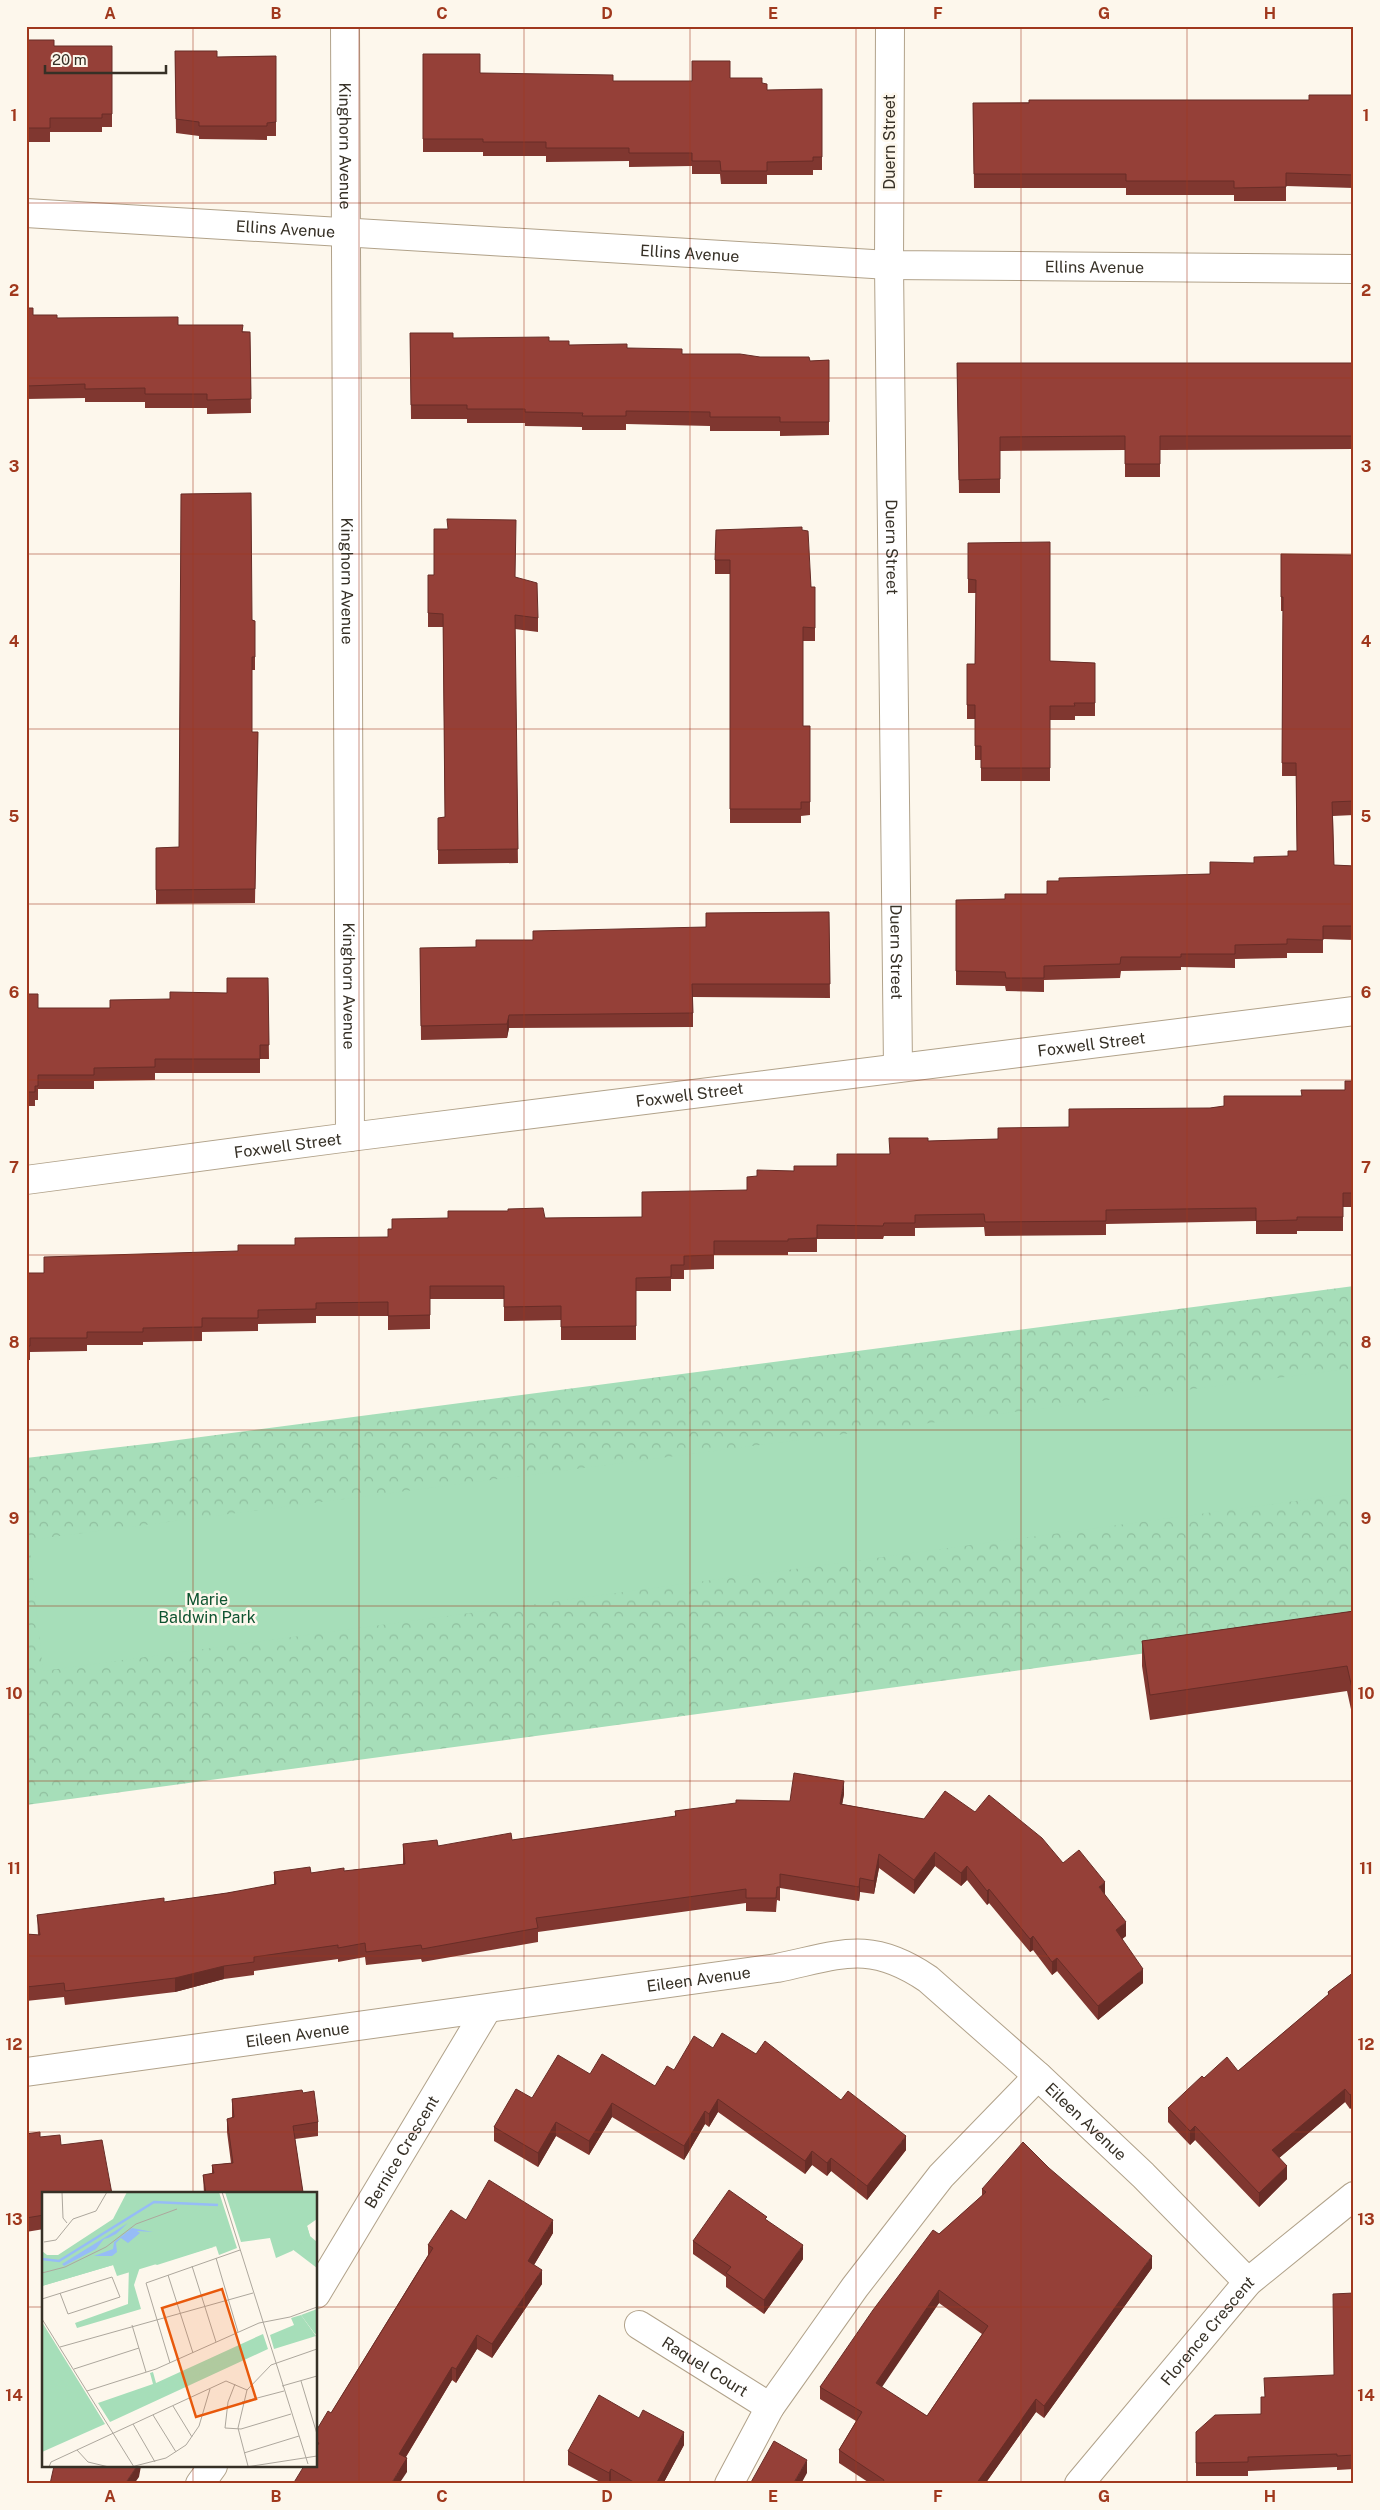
<svg xmlns="http://www.w3.org/2000/svg" width="1380" height="2510" font-family="'Public Sans',sans-serif">
  <style>
    .park { fill: url(#park-crowns) }
    .garden { fill: #a6deb9 }
    .lines { fill: none; stroke-linecap: round; stroke-linejoin: round }
    .street-casing { stroke: #b1a28a; stroke-width: 30 }
    .street { stroke: #fff; stroke-width: 28 }
    .wall { fill: #803730; fill-rule: evenodd }
    .shaded-wall { fill: #682d27 }
    .building { fill: #954038; stroke: #682d27; fill-rule: evenodd }
    .grid { fill: none; stroke: #a0381d; stroke-width: 1; stroke-opacity: 0.55 }
    .labels { text-anchor: middle; stroke-width: 5; stroke-linejoin: round; paint-order: stroke }
    .street-label { font-size: 16px; fill: #363026; stroke: #fdf7ec }
    .park-label { font-size: 16px; fill: #0e5330; stroke: #fdf7ec }
    .inset-river { fill: none; stroke: #96bcf6; stroke-width: 2.5 }
    .inset-road { fill: none; stroke: #ada79d; stroke-width: 1 }
    .view { fill: #e8590c; fill-opacity: 0.15; stroke: #e8590c; stroke-width: 2.5 }
    .inset-edge { fill: none; stroke: #363026; stroke-width: 2.5 }
    .neatline { fill: none; stroke: #a0381d; stroke-width: 2 }
    .grid-label { font-size: 16px; text-anchor: middle; font-weight: bold; fill: #a0381d }
  </style>
  <defs>
    <pattern id="park-crowns" width="20" height="18" patternUnits="userSpaceOnUse" patternTransform="scale(1.25)"><rect width="20" height="18" fill="#a6deb9"/><path d="M2 6a3 3 0 1 1 6 0M12 15a3 3 0 1 1 6 0" fill="none" stroke="#90bf9f"/></pattern>
  </defs>
  <rect width="100%" height="100%" fill="#fdf7ec"/>
  <path class="park" d="M 1354,1286 L 1354,1625 L 26,1805 L 26,1458 L 163,1442 Z"/>
  <path class="garden" d="M 1354,1368 L 1354,1493 L 43,1671 L 29,1540 Z"/>
  <g class="lines">
    <defs>
      <g id="street">
        <path id="s1" d="M 345,26 L 350,1137"/>
        <path id="s2" d="M 890,26 L 889,265 L 898,1068"/>
        <path id="s3" d="M 26,213 L 889,265 L 1354,269"/>
        <path id="s4" d="M 26,1180 L 350,1137 L 1354,1011"/>
        <path id="s5" d="M 26,2072 L 777,1968 C 840,1955 869,1939 928,1979 L 1038,2076 L 1143,2175 L 1248,2282"/>
        <path id="s6" d="M 316,2294 L 487,2009"/>
        <path id="s7" d="M 639,2325 L 770,2407"/>
        <path d="M 200,2484 L 213,2466"/>
        <path d="M 729,2484 L 770,2407 L 855,2287 L 941,2176 L 1038,2076"/>
        <path id="s8" d="M 1079,2484 L 1248,2282 L 1354,2196"/>
      </g>
    </defs>
    <use href="#street" class="street-casing"/>
    <use href="#street" class="street"/>
  </g>
  <path class="wall" d="M 26,40 L 54,46 L 112,46 L 112,127 L 102,127 L 102,132 L 50,132 L 50,142 L 26,142 Z
    M 175,51 L 217,57 L 276,56 L 276,136 L 267,136 L 267,140 L 199,139 L 199,136 L 176,133 Z
    M 423,54 L 480,73 L 613,81 L 692,81 L 730,78 L 762,83 L 767,90 L 822,89 L 822,170 L 813,170 L 813,175 L 767,175 L 767,184 L 721,184 L 720,174 L 692,174 L 692,166 L 629,167 L 629,161 L 546,162 L 546,156 L 483,156 L 483,152 L 423,152 Z
    M 1354,95 L 1354,188 L 1286,186 L 1286,201 L 1234,201 L 1234,195 L 1126,195 L 1126,188 L 974,188 L 973,103 L 1309,100 Z
    M 26,308 L 33,315 L 57,318 L 178,325 L 250,332 L 251,413 L 207,414 L 207,408 L 145,408 L 145,402 L 85,402 L 85,398 L 26,399 Z
    M 410,333 L 453,338 L 549,341 L 569,345 L 627,348 L 682,354 L 760,357 L 810,361 L 829,360 L 829,435 L 780,436 L 780,431 L 710,431 L 710,426 L 626,424 L 626,430 L 582,430 L 582,427 L 525,426 L 525,423 L 467,423 L 467,419 L 411,419 Z
    M 957,363 L 1354,363 L 1354,449 L 1160,450 L 1160,477 L 1125,477 L 1125,450 L 1000,451 L 1000,493 L 959,493 Z
    M 802,530 L 811,587 L 815,587 L 815,641 L 803,641 L 803,726 L 810,726 L 810,815 L 801,816 L 801,823 L 730,823 L 730,574 L 715,574 L 715,560 Z
    M 968,543 L 1050,661 L 1095,663 L 1095,716 L 1075,716 L 1075,720 L 1050,720 L 1050,781 L 981,781 L 981,760 L 975,760 L 975,719 L 967,719 L 967,664 L 975,664 L 976,593 L 968,593 Z
    M 1281,554 L 1354,669 L 1354,815 L 1333,816 L 1334,865 L 1354,866 L 1354,940 L 1323,939 L 1323,953 L 1287,953 L 1287,958 L 1235,959 L 1235,968 L 1181,967 L 1181,970 L 1121,971 L 1120,978 L 1044,980 L 1044,992 L 1006,991 L 1005,986 L 956,985 L 956,900 L 1005,899 L 1047,894 L 1059,881 L 1210,874 L 1254,863 L 1288,856 L 1297,851 L 1296,776 L 1282,776 L 1283,611 L 1281,611 Z
    M 428,575 L 515,577 L 538,618 L 538,632 L 515,629 L 518,863 L 438,864 L 438,818 L 445,817 L 443,627 L 428,627 Z
    M 252,620 L 255,621 L 255,670 L 252,670 L 252,732 L 258,732 L 255,903 L 156,904 L 156,848 L 179,847 Z
    M 829,912 L 830,998 L 693,997 L 693,1027 L 509,1028 L 507,1038 L 421,1040 L 420,948 L 476,947 L 533,940 L 706,927 Z
    M 268,978 L 269,1059 L 260,1059 L 260,1073 L 155,1073 L 155,1080 L 94,1081 L 94,1089 L 38,1089 L 38,1100 L 35,1100 L 35,1106 L 26,1106 L 26,994 L 38,1008 L 110,1008 L 170,999 L 227,993 Z
    M 1354,1081 L 1354,1207 L 1343,1207 L 1343,1231 L 1297,1231 L 1297,1234 L 1256,1234 L 1256,1221 L 1106,1224 L 1106,1235 L 985,1236 L 984,1227 L 915,1228 L 915,1236 L 884,1236 L 883,1239 L 817,1239 L 817,1252 L 788,1252 L 788,1255 L 714,1255 L 714,1269 L 684,1270 L 684,1279 L 671,1279 L 671,1291 L 636,1291 L 636,1340 L 561,1340 L 561,1320 L 504,1321 L 504,1299 L 430,1299 L 430,1329 L 388,1330 L 388,1316 L 316,1316 L 316,1323 L 258,1324 L 258,1331 L 202,1332 L 202,1341 L 143,1342 L 143,1345 L 87,1345 L 87,1351 L 30,1352 L 30,1360 L 26,1360 L 26,1273 L 44,1273 L 295,1245 L 388,1237 L 545,1218 L 642,1217 L 747,1190 L 757,1176 L 837,1166 L 889,1154 L 928,1141 L 998,1139 L 1069,1127 L 1345,1090 Z
    M 1354,1611 L 1354,1723 L 1347,1691 L 1150,1720 L 1142,1666 L 1142,1641 Z
    M 844,1794 L 842,1804 L 924,1819 L 975,1812 L 1063,1863 L 1105,1895 L 1126,1936 L 1122,1939 L 1143,1983 L 1098,2020 L 1057,1971 L 1052,1975 L 1033,1950 L 1030,1952 L 989,1903 L 987,1905 L 967,1880 L 961,1886 L 935,1866 L 914,1894 L 879,1868 L 874,1894 L 860,1892 L 859,1901 L 780,1888 L 780,1901 L 777,1900 L 776,1912 L 746,1911 L 746,1903 L 538,1932 L 538,1942 L 422,1962 L 421,1959 L 366,1965 L 365,1957 L 338,1962 L 338,1959 L 254,1971 L 254,1975 L 224,1979 L 175,1992 L 65,2005 L 64,1997 L 26,2001 L 26,1934 L 38,1935 L 37,1915 L 164,1902 L 227,1893 L 274,1885 L 274,1872 L 311,1873 L 344,1871 L 403,1864 L 403,1844 L 438,1846 L 512,1840 L 675,1817 L 675,1811 L 790,1801 Z
    M 1354,1972 L 1350,2109 L 1345,2102 L 1279,2158 L 1287,2179 L 1259,2207 L 1195,2140 L 1190,2145 L 1168,2122 L 1168,2108 L 1204,2078 L 1238,2071 L 1328,1995 L 1328,1992 Z
    M 713,2048 L 906,2150 L 867,2200 L 831,2171 L 827,2176 L 812,2165 L 805,2174 L 718,2112 L 709,2127 L 705,2124 L 684,2160 L 612,2117 L 589,2155 L 556,2136 L 538,2167 L 494,2141 L 494,2127 L 532,2098 L 590,2074 L 655,2086 L 674,2070 Z
    M 303,2093 L 318,2122 L 318,2136 L 295,2139 L 303,2194 L 204,2194 L 203,2175 L 212,2174 L 212,2165 L 231,2163 L 227,2132 L 227,2119 L 232,2118 L 232,2099 Z
    M 26,2134 L 44,2194 L 44,2229 L 26,2232 Z
    M 982,2189 L 1152,2268 L 1044,2418 L 1036,2412 L 985,2484 L 871,2484 L 839,2463 L 839,2450 L 856,2421 L 820,2399 L 820,2387 L 939,2234 L 982,2196 ZM 939,2303 L 982,2334 L 927,2416 L 881,2387 Z
    M 466,2220 L 553,2233 L 534,2265 L 542,2284 L 492,2358 L 477,2349 L 456,2383 L 452,2380 L 406,2457 L 407,2472 L 316,2466 L 316,2431 L 331,2413 L 428,2255 L 428,2245 Z
    M 767,2220 L 803,2259 L 764,2314 L 726,2287 L 726,2277 L 693,2254 L 693,2241 Z
    M 1354,2293 L 1354,2469 L 1337,2470 L 1337,2467 L 1248,2471 L 1248,2476 L 1196,2476 L 1196,2432 L 1261,2414 L 1334,2375 Z
    M 684,2445 L 663,2484 L 604,2484 L 568,2465 L 568,2451 Z"/>
  <path class="shaded-wall" d="M 509,1015 L 509,1028 L 507,1038 L 507,1024 Z
    M 844,1781 L 844,1794 L 840,1817 L 840,1804 Z
    M 935,1852 L 935,1866 L 914,1894 L 914,1880 Z
    M 879,1854 L 879,1868 L 874,1894 L 874,1881 Z
    M 967,1866 L 967,1880 L 961,1886 L 961,1873 Z
    M 860,1878 L 860,1892 L 859,1901 L 859,1887 Z
    M 1105,1882 L 1105,1895 L 1099,1887 Z
    M 989,1889 L 989,1903 L 987,1905 L 987,1891 Z
    M 1126,1922 L 1126,1936 L 1116,1944 L 1116,1930 Z
    M 1033,1936 L 1033,1950 L 1030,1952 L 1030,1939 Z
    M 1057,1958 L 1057,1971 L 1052,1975 L 1052,1962 Z
    M 224,1966 L 224,1979 L 175,1992 L 175,1978 Z
    M 1143,1969 L 1143,1983 L 1098,2020 L 1098,2006 Z
    M 1345,2089 L 1345,2102 L 1272,2164 L 1272,2150 Z
    M 1354,2092 L 1354,2106 L 1350,2109 L 1350,2095 Z
    M 718,2099 L 718,2112 L 709,2127 L 709,2114 Z
    M 612,2103 L 612,2117 L 589,2155 L 589,2141 Z
    M 705,2111 L 705,2124 L 684,2160 L 684,2146 Z
    M 556,2122 L 556,2136 L 538,2167 L 538,2153 Z
    M 1195,2126 L 1195,2140 L 1190,2145 L 1190,2131 Z
    M 906,2136 L 906,2150 L 867,2200 L 867,2186 Z
    M 812,2151 L 812,2165 L 805,2174 L 805,2161 Z
    M 831,2158 L 831,2171 L 827,2176 L 827,2163 Z
    M 1287,2166 L 1287,2179 L 1259,2207 L 1259,2193 Z
    M 553,2220 L 553,2233 L 528,2275 L 528,2261 Z
    M 803,2245 L 803,2259 L 764,2314 L 764,2300 Z
    M 1152,2256 L 1152,2268 L 1044,2418 L 1044,2406 Z
    M 542,2270 L 542,2284 L 492,2358 L 492,2344 Z
    M 939,2290 L 939,2303 L 876,2396 L 876,2383 Z
    M 477,2335 L 477,2349 L 456,2383 L 456,2369 Z
    M 452,2367 L 452,2380 L 399,2468 L 399,2454 Z
    M 1036,2399 L 1036,2412 L 985,2484 L 976,2484 Z
    M 684,2432 L 684,2445 L 663,2484 L 656,2484 Z
    M 407,2458 L 407,2472 L 399,2484 L 391,2484 Z
    M 807,2460 L 807,2473 L 801,2484 L 793,2484 Z
    M 137,2466 L 141,2466 L 139,2477 L 134,2484 L 125,2484 Z
    M 611,2469 L 611,2483 L 609,2484 L 609,2473 Z"/>
  <path class="building" d="M 26,40 L 54,40 L 54,46 L 112,46 L 112,114 L 102,114 L 102,118 L 50,118 L 50,128 L 26,128 Z
    M 175,51 L 217,51 L 217,57 L 276,56 L 276,122 L 267,123 L 267,126 L 199,126 L 199,122 L 176,119 Z
    M 423,54 L 480,54 L 480,73 L 613,75 L 613,81 L 692,81 L 692,61 L 730,61 L 730,78 L 762,78 L 762,83 L 767,84 L 767,90 L 822,89 L 822,157 L 813,157 L 813,161 L 767,162 L 767,171 L 721,171 L 720,161 L 692,161 L 692,153 L 629,153 L 629,148 L 546,148 L 546,142 L 483,142 L 483,139 L 423,139 Z
    M 1309,95 L 1354,95 L 1354,175 L 1286,173 L 1286,187 L 1234,188 L 1234,181 L 1126,181 L 1126,174 L 974,174 L 973,103 L 1029,103 L 1029,100 L 1309,100 Z
    M 26,308 L 33,308 L 33,315 L 57,315 L 57,318 L 178,317 L 178,325 L 243,325 L 242,332 L 250,332 L 251,399 L 207,400 L 207,394 L 145,394 L 145,388 L 85,389 L 85,384 L 26,386 Z
    M 410,333 L 453,333 L 453,338 L 549,337 L 549,341 L 569,341 L 569,345 L 627,344 L 627,348 L 682,349 L 682,354 L 740,354 L 760,357 L 809,357 L 810,361 L 829,360 L 829,422 L 780,422 L 780,417 L 710,417 L 710,412 L 626,411 L 626,416 L 582,416 L 583,413 L 525,412 L 525,409 L 467,409 L 467,405 L 411,405 Z
    M 957,363 L 1354,363 L 1354,436 L 1160,436 L 1160,464 L 1125,464 L 1125,436 L 1000,437 L 1000,479 L 959,480 Z
    M 251,493 L 252,620 L 255,621 L 255,657 L 252,657 L 252,732 L 258,732 L 255,889 L 156,890 L 156,848 L 179,847 L 181,494 Z
    M 447,519 L 516,520 L 515,577 L 537,583 L 538,618 L 515,615 L 518,849 L 438,850 L 438,818 L 445,817 L 443,614 L 428,613 L 428,575 L 434,575 L 434,529 L 448,529 Z
    M 802,527 L 802,530 L 808,531 L 811,587 L 815,587 L 815,628 L 803,627 L 803,726 L 810,726 L 810,802 L 801,802 L 801,809 L 730,809 L 730,560 L 715,560 L 716,530 Z
    M 1050,542 L 1050,661 L 1095,663 L 1095,703 L 1074,703 L 1075,706 L 1050,706 L 1050,768 L 981,768 L 981,746 L 975,746 L 975,705 L 967,705 L 967,664 L 975,664 L 976,580 L 968,579 L 968,543 Z
    M 1281,554 L 1353,555 L 1353,567 L 1354,567 L 1353,669 L 1354,669 L 1354,801 L 1332,802 L 1334,865 L 1354,866 L 1354,926 L 1323,926 L 1323,940 L 1287,939 L 1287,944 L 1235,945 L 1235,954 L 1181,954 L 1181,957 L 1121,957 L 1120,964 L 1044,966 L 1044,978 L 1006,978 L 1005,972 L 956,971 L 956,900 L 1005,899 L 1005,894 L 1047,894 L 1047,881 L 1059,881 L 1059,878 L 1210,874 L 1210,862 L 1254,863 L 1254,857 L 1288,856 L 1288,851 L 1297,851 L 1296,763 L 1282,763 L 1283,597 L 1281,597 Z
    M 829,912 L 830,984 L 692,984 L 693,1013 L 509,1015 L 507,1024 L 421,1026 L 420,948 L 476,947 L 476,940 L 533,940 L 533,931 L 706,927 L 706,913 Z
    M 227,978 L 268,978 L 269,1045 L 260,1045 L 260,1059 L 155,1059 L 155,1067 L 94,1068 L 94,1075 L 38,1075 L 38,1086 L 35,1086 L 35,1092 L 26,1092 L 26,994 L 38,994 L 38,1008 L 110,1008 L 110,1000 L 170,999 L 170,992 L 227,993 Z
    M 1345,1081 L 1354,1081 L 1354,1193 L 1343,1193 L 1343,1217 L 1297,1217 L 1297,1220 L 1256,1221 L 1256,1208 L 1106,1210 L 1106,1221 L 985,1222 L 984,1214 L 915,1215 L 915,1223 L 884,1223 L 883,1226 L 817,1225 L 817,1238 L 788,1239 L 788,1241 L 714,1241 L 714,1255 L 684,1256 L 684,1265 L 671,1265 L 671,1277 L 636,1278 L 636,1326 L 561,1327 L 561,1306 L 504,1307 L 504,1286 L 430,1286 L 430,1315 L 388,1316 L 388,1302 L 316,1303 L 316,1309 L 258,1310 L 258,1318 L 202,1318 L 202,1327 L 143,1328 L 143,1332 L 87,1332 L 87,1338 L 30,1338 L 30,1346 L 26,1346 L 26,1273 L 44,1273 L 44,1257 L 238,1251 L 238,1245 L 295,1245 L 295,1238 L 388,1237 L 388,1229 L 392,1229 L 392,1219 L 448,1218 L 448,1211 L 508,1211 L 508,1209 L 543,1208 L 545,1218 L 642,1217 L 642,1192 L 747,1190 L 747,1177 L 757,1176 L 757,1170 L 794,1171 L 794,1166 L 837,1166 L 837,1154 L 890,1154 L 889,1138 L 928,1138 L 928,1141 L 998,1139 L 998,1128 L 1069,1127 L 1069,1109 L 1210,1108 L 1224,1106 L 1224,1096 L 1302,1096 L 1301,1090 L 1345,1090 Z
    M 1354,1611 L 1354,1697 L 1347,1666 L 1150,1695 L 1142,1641 Z
    M 794,1773 L 844,1781 L 840,1804 L 924,1819 L 945,1791 L 975,1812 L 989,1795 L 1042,1838 L 1063,1863 L 1079,1850 L 1105,1882 L 1099,1887 L 1126,1922 L 1116,1930 L 1143,1969 L 1098,2006 L 1057,1958 L 1052,1962 L 1033,1936 L 1030,1939 L 989,1889 L 987,1891 L 967,1866 L 961,1873 L 935,1852 L 914,1880 L 879,1854 L 874,1881 L 860,1878 L 859,1887 L 780,1874 L 780,1887 L 777,1887 L 776,1898 L 746,1898 L 746,1889 L 536,1918 L 538,1928 L 422,1949 L 421,1945 L 366,1952 L 365,1943 L 338,1948 L 338,1945 L 254,1957 L 254,1962 L 224,1966 L 175,1978 L 65,1991 L 64,1983 L 26,1987 L 26,1934 L 40,1935 L 37,1915 L 164,1898 L 164,1902 L 227,1893 L 276,1884 L 274,1872 L 310,1867 L 311,1873 L 344,1868 L 344,1871 L 405,1864 L 403,1844 L 437,1840 L 438,1846 L 511,1833 L 512,1840 L 676,1816 L 675,1811 L 736,1803 L 736,1800 L 790,1801 Z
    M 1354,1972 L 1354,2092 L 1350,2095 L 1345,2089 L 1272,2150 L 1287,2166 L 1259,2193 L 1195,2126 L 1190,2131 L 1168,2108 L 1202,2076 L 1204,2078 L 1227,2057 L 1238,2071 L 1329,1994 L 1328,1992 Z
    M 722,2033 L 756,2054 L 765,2041 L 841,2100 L 848,2091 L 906,2136 L 867,2186 L 831,2158 L 827,2163 L 812,2151 L 805,2161 L 718,2099 L 709,2114 L 705,2111 L 684,2146 L 612,2103 L 589,2141 L 556,2122 L 538,2153 L 494,2127 L 516,2089 L 532,2098 L 558,2055 L 590,2074 L 602,2054 L 655,2086 L 667,2066 L 674,2070 L 694,2036 L 713,2048 Z
    M 302,2090 L 303,2093 L 314,2091 L 318,2122 L 293,2126 L 303,2192 L 292,2194 L 206,2194 L 203,2175 L 214,2173 L 212,2165 L 233,2163 L 227,2119 L 234,2117 L 232,2099 Z
    M 40,2132 L 40,2137 L 60,2135 L 61,2145 L 102,2140 L 112,2194 L 44,2194 L 44,2215 L 26,2218 L 26,2134 Z
    M 1023,2142 L 1049,2168 L 1152,2256 L 1044,2406 L 1036,2399 L 976,2484 L 882,2484 L 884,2480 L 839,2450 L 862,2412 L 820,2387 L 873,2310 L 933,2230 L 939,2234 L 986,2192 L 982,2189 ZM 939,2290 L 988,2326 L 927,2416 L 876,2383 Z
    M 489,2180 L 553,2220 L 528,2261 L 542,2270 L 492,2344 L 477,2335 L 456,2369 L 452,2367 L 399,2454 L 407,2458 L 391,2484 L 293,2484 L 304,2466 L 316,2466 L 316,2448 L 319,2443 L 316,2442 L 316,2431 L 328,2411 L 331,2413 L 433,2248 L 428,2245 L 451,2210 L 466,2220 Z
    M 729,2190 L 767,2217 L 765,2219 L 803,2245 L 764,2300 L 726,2273 L 731,2267 L 693,2241 Z
    M 1354,2293 L 1354,2455 L 1337,2456 L 1337,2454 L 1248,2457 L 1248,2462 L 1196,2463 L 1196,2432 L 1215,2415 L 1261,2414 L 1261,2397 L 1265,2397 L 1264,2378 L 1334,2375 L 1333,2294 Z
    M 599,2395 L 639,2418 L 643,2410 L 684,2432 L 656,2484 L 637,2484 L 611,2469 L 609,2473 L 568,2451 Z
    M 774,2441 L 807,2460 L 793,2484 L 750,2484 Z
    M 54,2466 L 137,2466 L 125,2484 L 50,2484 Z"/>
  <path class="grid" d="M 193,26 L 193,2194M 359,26 L 359,2484M 524,26 L 524,2484M 690,26 L 690,2484M 856,26 L 856,2484M 1021,26 L 1021,2484M 1187,26 L 1187,2484M 26,203 L 1354,203M 26,378 L 1354,378M 26,554 L 1354,554M 26,729 L 1354,729M 26,904 L 1354,904M 26,1080 L 1354,1080M 26,1255 L 1354,1255M 26,1430 L 1354,1430M 26,1606 L 1354,1606M 26,1781 L 1354,1781M 26,1956 L 1354,1956M 26,2132 L 1354,2132M 26,2307 L 44,2307M 316,2307 L 1354,2307M 193,2466 L 193,2484"/>
  <g class="labels">
    <g class="street-label">
      <text transform="translate(889 142) rotate(-90)" y="6">Duern Street</text>
      <text dy="6" stroke="none"><textPath href="#s1" startOffset="120">Kinghorn Avenue</textPath></text>
      <text dy="6" stroke="none"><textPath href="#s3" startOffset="260">Ellins Avenue</textPath></text>
      <text dy="6" stroke="none"><textPath href="#s3" startOffset="665">Ellins Avenue</textPath></text>
      <text dy="6" stroke="none"><textPath href="#s3" startOffset="1070">Ellins Avenue</textPath></text>
      <text dy="6" stroke="none"><textPath href="#s2" startOffset="521">Duern Street</textPath></text>
      <text dy="6" stroke="none"><textPath href="#s1" startOffset="555">Kinghorn Avenue</textPath></text>
      <text dy="6" stroke="none"><textPath href="#s2" startOffset="926">Duern Street</textPath></text>
      <text dy="6" stroke="none"><textPath href="#s1" startOffset="960">Kinghorn Avenue</textPath></text>
      <text dy="6" stroke="none"><textPath href="#s4" startOffset="1074">Foxwell Street</textPath></text>
      <text dy="6" stroke="none"><textPath href="#s4" startOffset="669">Foxwell Street</textPath></text>
      <text dy="6" stroke="none"><textPath href="#s4" startOffset="264">Foxwell Street</textPath></text>
      <text dy="6" stroke="none"><textPath href="#s5" startOffset="679">Eileen Avenue</textPath></text>
      <text dy="6" stroke="none"><textPath href="#s5" startOffset="274">Eileen Avenue</textPath></text>
      <text dy="6" stroke="none"><textPath href="#s5" startOffset="1129">Eileen Avenue</textPath></text>
      <text dy="6" stroke="none"><textPath href="#s6" startOffset="166">Bernice Crescent</textPath></text>
      <text dy="6" stroke="none"><textPath href="#s8" startOffset="200">Florence Crescent</textPath></text>
      <text dy="6" stroke="none"><textPath href="#s7" startOffset="78">Raquel Court</textPath></text>
    </g>
    <g class="park-label">
      <text x="207" y="1605">Marie<tspan x="207" dy="18">Baldwin Park</tspan></text>
    </g>
  </g>
  <g transform="translate(42 2192)">
    <rect width="275" height="275" fill="#fdf7ec"/>
    <path d="M 275,117 L 275,141 L 273,142 L 259,123 ZM 0,130 L 63,232 L 0,260 Z" fill="#a6deb9"/>
    <path d="M 265,34 L 268,44 L 275,50 L 275,76 L 233,44 L 216,47 ZM 175,54 L 115,73 L 111,71 L 98,75 L 92,93 L 99,117 L 35,136 L 33,131 L 86,112 L 87,74 L 71,73 L 0,94 L 0,83 Z" fill="#a6deb9"/>
    <path d="M 85,0 L 177,0 L 195,56 L 177,63 L 174,54 L 75,84 L 71,73 L 0,94 L 0,59 L 5,63 L 16,63 L 71,27 ZM 183,0 L 275,0 L 275,27 L 265,34 L 268,44 L 250,59 L 234,66 L 228,46 L 199,50 ZM 259,123 L 274,144 L 232,157 L 228,143 L 252,133 L 249,126 ZM 221,142 L 226,157 L 68,230 L 56,211 L 111,192 L 108,181 L 111,180 L 114,191 Z" fill="#a6deb9"/>
    <path d="M 199,157 L 202,162 L 144,188 L 142,182 Z" fill="#a6deb9"/>
    <path d="M 86,31 L 74,42 L 66,46 L 62,47 L 54,57 L 22,74 L 20,72 ZM 90,36 L 111,40 L 95,39 L 98,41 L 86,51 L 79,46 L 74,51 L 75,60 L 70,64 L 52,64 L 71,57 L 72,50 Z" fill="#96bcf6"/>
    <path class="inset-river" d="M 0,67 L 17,69 L 112,10 L 176,13"/>
    <path class="inset-road" d="M 20,0 L 21,26 L 25,31M 180,0 L 266,272M 2,50 L 14,48 L 31,27 L 54,19 L 65,0M 174,66 L 196,140M 150,74 L 174,150M 0,81 L 23,75 L 64,55 L 94,32 L 135,17M 126,83 L 151,161M 0,107 L 70,85 L 78,105 L 26,122 L 18,101M 0,127 L 92,275M 90,133 L 104,180M 18,155 L 211,101M 128,171 L 104,91 L 198,58M 32,177 L 97,156M 259,189 L 275,242M 193,192 L 186,210 L 183,236 L 199,237 L 249,222M 240,194 L 275,184M 45,199 L 114,177 L 217,131 L 248,125 L 275,115M 200,210 L 242,199M 131,214 L 150,245M 111,223 L 134,260M 91,232 L 113,270M 35,258 L 46,270 L 67,275M 202,261 L 257,244M 206,274 L 196,236 L 205,198 L 229,173 L 275,157M 7,275 L 9,270 L 184,189 L 205,198M 89,275 L 124,266 L 144,253 L 157,234 L 168,197M 204,275 L 275,264"/>
    <path class="view" d="M 180,97 L 214,207 L 154,225 L 120,116 Z"/>
    <rect width="275" height="275" class="inset-edge"/>
  </g>
  <rect width="1380" height="2510" fill="none" stroke="#fdf7ec" stroke-width="55"/>
  <path d="M45 65v8h121v-8" fill="none" stroke="#363026" stroke-width="2.5"/>
  <text x="52" y="65" font-size="15" fill="#363026" stroke="#fdf7ec" stroke-width="4" paint-order="stroke">20 m</text>
  <rect x="28" y="28" width="1324" height="2454" class="neatline"/>
  <g class="grid-label">
    <text x="110" y="19">A</text>
    <text x="276" y="19">B</text>
    <text x="442" y="19">C</text>
    <text x="607" y="19">D</text>
    <text x="773" y="19">E</text>
    <text x="938" y="19">F</text>
    <text x="1104" y="19">G</text>
    <text x="1270" y="19">H</text>
    <text x="14" y="121">1</text>
    <text x="1366" y="121">1</text>
    <text x="14" y="296">2</text>
    <text x="1366" y="296">2</text>
    <text x="14" y="472">3</text>
    <text x="1366" y="472">3</text>
    <text x="14" y="647">4</text>
    <text x="1366" y="647">4</text>
    <text x="14" y="822">5</text>
    <text x="1366" y="822">5</text>
    <text x="14" y="998">6</text>
    <text x="1366" y="998">6</text>
    <text x="14" y="1173">7</text>
    <text x="1366" y="1173">7</text>
    <text x="14" y="1348">8</text>
    <text x="1366" y="1348">8</text>
    <text x="14" y="1524">9</text>
    <text x="1366" y="1524">9</text>
    <text x="14" y="1699">10</text>
    <text x="1366" y="1699">10</text>
    <text x="14" y="1874">11</text>
    <text x="1366" y="1874">11</text>
    <text x="14" y="2050">12</text>
    <text x="1366" y="2050">12</text>
    <text x="14" y="2225">13</text>
    <text x="1366" y="2225">13</text>
    <text x="14" y="2401">14</text>
    <text x="1366" y="2401">14</text>
    <text x="110" y="2502">A</text>
    <text x="276" y="2502">B</text>
    <text x="442" y="2502">C</text>
    <text x="607" y="2502">D</text>
    <text x="773" y="2502">E</text>
    <text x="938" y="2502">F</text>
    <text x="1104" y="2502">G</text>
    <text x="1270" y="2502">H</text>
  </g>
</svg>
